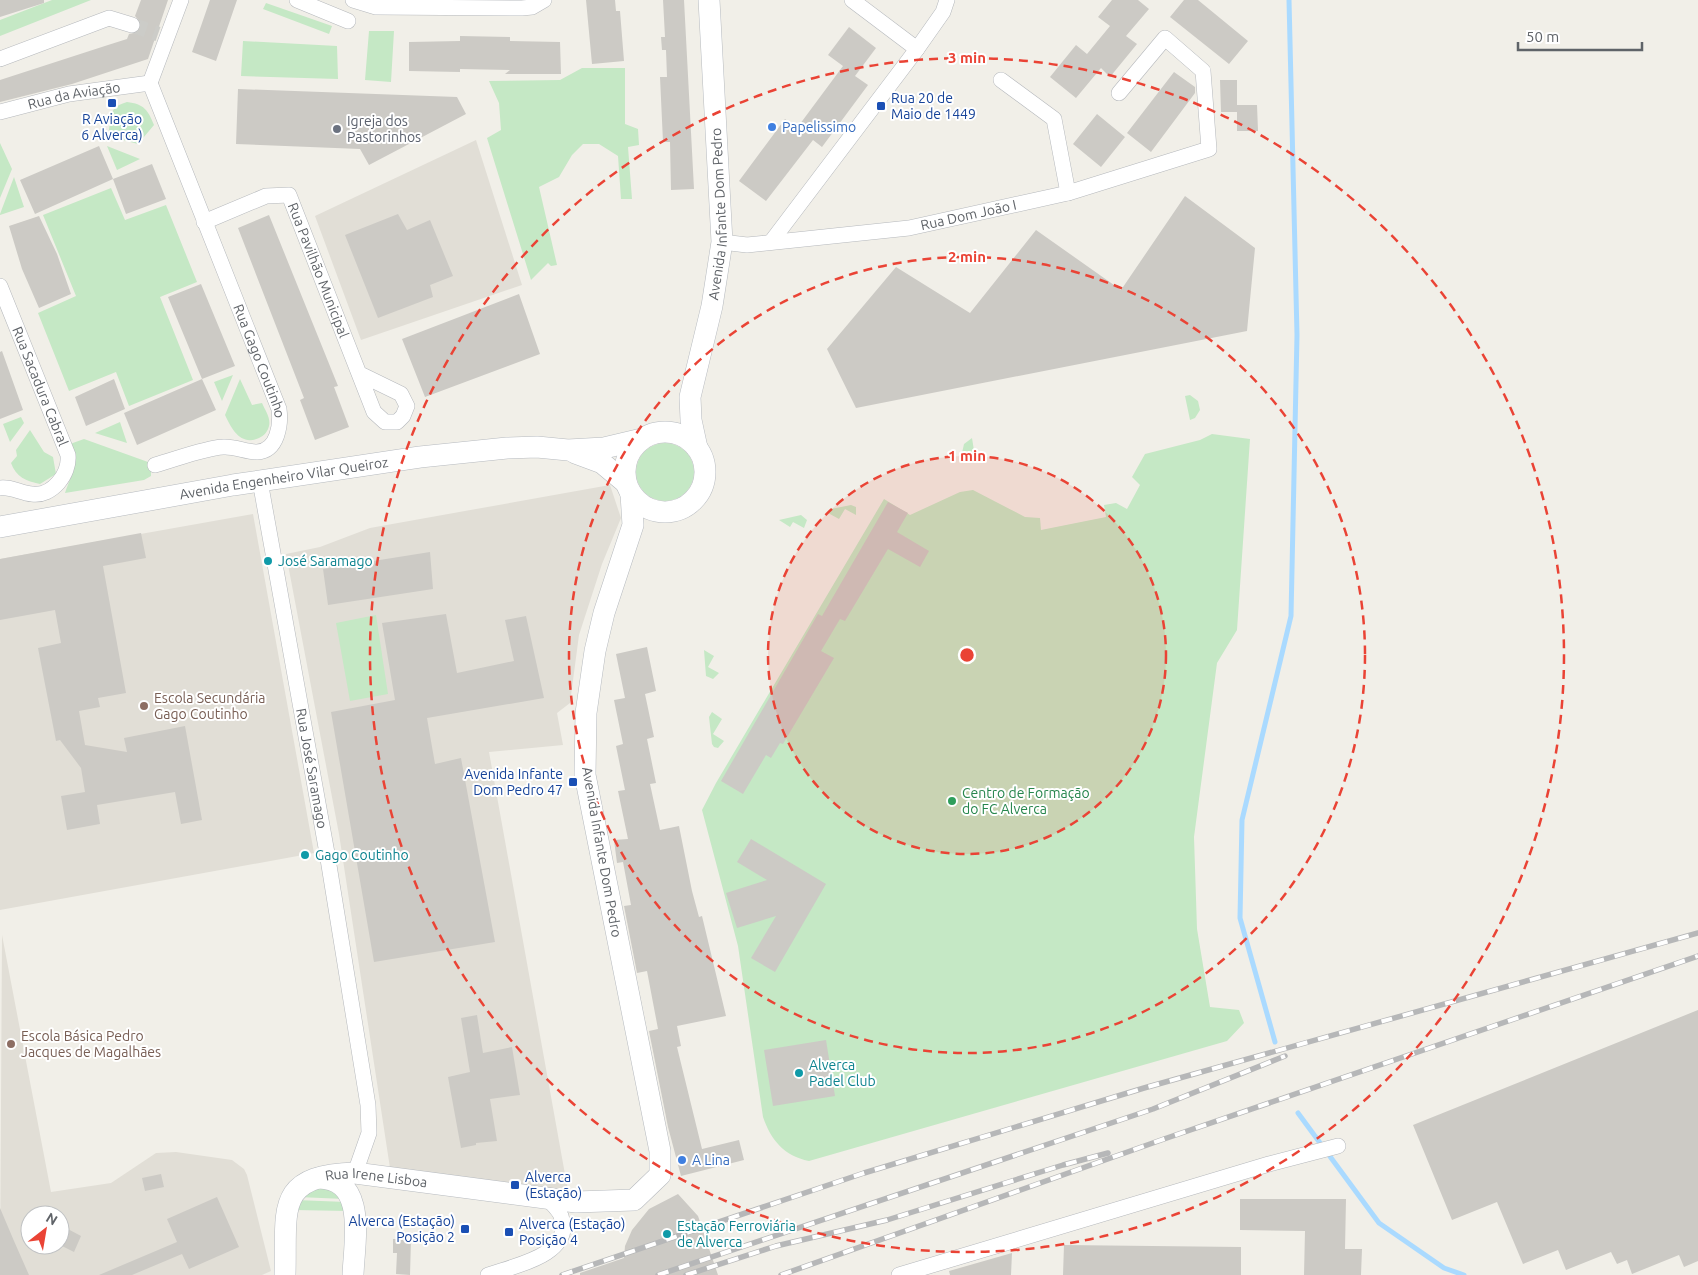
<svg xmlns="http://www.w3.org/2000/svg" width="1698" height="1275" font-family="Ubuntu,sans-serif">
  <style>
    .education { fill: #e1ded6; fill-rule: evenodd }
    .green { fill: #c5e8c5 }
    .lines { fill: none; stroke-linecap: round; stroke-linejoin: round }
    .stream { stroke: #aadaff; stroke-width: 5 }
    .building { fill: #cccac5 }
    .street-tunnel { stroke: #ccccc8; stroke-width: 15; stroke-dasharray: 15 8; stroke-linecap: butt }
    .street-casing { stroke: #b5b8bc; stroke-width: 16 }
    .secondary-casing { stroke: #b6babf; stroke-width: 22 }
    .street { stroke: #fff; stroke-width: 15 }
    .secondary { stroke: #fff; stroke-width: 21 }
    .rail-casing { stroke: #b6b7b8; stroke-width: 5.5 }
    .rail { stroke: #fff; stroke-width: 4; stroke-dasharray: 11; stroke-linecap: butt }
    .ring { fill: none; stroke: #ea4335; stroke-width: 2.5; stroke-dasharray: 9 6 }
    .transit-dot { fill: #1a4fb4; stroke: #fff; stroke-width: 2 }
    .shop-dot { fill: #3f7fe0; stroke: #fff; stroke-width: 2 }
    .worship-dot { fill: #6b7280; stroke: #fff; stroke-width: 2 }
    .culture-dot { fill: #0f9aa8; stroke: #fff; stroke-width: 2 }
    .education-dot { fill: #8d6e63; stroke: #fff; stroke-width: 2 }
    .leisure-dot { fill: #2e9e5b; stroke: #fff; stroke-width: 2 }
    .labels { text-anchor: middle; stroke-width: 4; stroke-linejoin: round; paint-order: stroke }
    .street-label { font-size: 14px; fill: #5f6368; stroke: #fff }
    .transit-label { font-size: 14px; fill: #164399; stroke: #fff; text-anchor: start }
    .worship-label { font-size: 14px; fill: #5b616d; stroke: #fff; text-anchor: start }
    .shop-label { font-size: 14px; fill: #366cbe; stroke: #fff; text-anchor: start }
    .culture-label { font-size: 14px; fill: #0d838f; stroke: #fff; text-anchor: start }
    .education-label { font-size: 14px; fill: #785e54; stroke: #fff; text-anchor: start }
    .leisure-label { font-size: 14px; fill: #27864d; stroke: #fff; text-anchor: start }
    .centre { fill: #ea4335; stroke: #fff; stroke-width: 2.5 }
    .ring-label { font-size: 15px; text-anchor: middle; font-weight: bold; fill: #ea4335; stroke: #fff; stroke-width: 4; stroke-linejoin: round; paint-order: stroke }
  </style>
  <rect width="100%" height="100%" fill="#f1efe8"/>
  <path class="education" d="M 476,140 L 522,285 L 361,340 L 315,216 Z
    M 610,485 L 621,518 L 602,564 L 579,635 L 570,703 L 557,713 L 563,745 L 489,752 L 568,1191 L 390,1168 L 339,834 L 286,554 L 320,547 L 370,528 Z
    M 253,514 L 314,853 L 0,910 L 0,559 Z
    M 2,935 L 51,1192 L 111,1183 L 156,1153 L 176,1152 L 232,1160 L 244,1169 L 247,1175 L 271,1271 L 262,1275 L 0,1275 ZM 30,1215 L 60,1215 L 60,1245 L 30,1245 Z"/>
  <path class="green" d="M 52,0 L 91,0 L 0,36 L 0,20 Z
    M 266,3 L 332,26 L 329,34 L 263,9 Z
    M 369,31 L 394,31 L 391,82 L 365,80 Z
    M 243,41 L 337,46 L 338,79 L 241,76 Z
    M 582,68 L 625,68 L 625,124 L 638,129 L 639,145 L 628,147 L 632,199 L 621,199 L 618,156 L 599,144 L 583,144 L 572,155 L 559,177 L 539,187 L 557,265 L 551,266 L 548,263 L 531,280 L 487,138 L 501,130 L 499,103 L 489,81 L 560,80 Z
    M 127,102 C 144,104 148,110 154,125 L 138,144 L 108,136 C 112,118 106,108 127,102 Z
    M 0,143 L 12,169 L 0,198 Z
    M 107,146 L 140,159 L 117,170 Z
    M 14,177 L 24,207 L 0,215 L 0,214 Z
    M 111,188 L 125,220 L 166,205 L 197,282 L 160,297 L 193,380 L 129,406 L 116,372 L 69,391 L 38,313 L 76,296 L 43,215 Z
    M 233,375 L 222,401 L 214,382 Z
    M 240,379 L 252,405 L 262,403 C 265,410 271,418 269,426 C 268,431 264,436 259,438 C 241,446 232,430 225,415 Z
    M 1190,395 L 1198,401 L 1200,410 L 1195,418 L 1190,420 L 1185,396 Z
    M 21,417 L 24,423 L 10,442 L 3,424 Z
    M 120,422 L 127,443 L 95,433 Z
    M 30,430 L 44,452 L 53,457 L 56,474 L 40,484 C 26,481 16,477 11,463 L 17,456 L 16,450 Z
    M 1212,434 L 1250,439 L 1237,630 L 1217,663 L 1194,837 L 1197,929 L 1210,1007 L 1239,1010 L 1244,1023 L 1227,1041 L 809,1161 C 784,1156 771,1140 763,1117 L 738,946 L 702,810 L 716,783 L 884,499 L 910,515 L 960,492 L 973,490 L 1025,517 L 1040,518 L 1041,530 L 1106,517 L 1104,505 L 1116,503 L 1127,509 L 1140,485 L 1132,477 L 1145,454 L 1200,440 Z
    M 972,438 L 976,463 L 967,461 L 962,453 L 964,444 Z
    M 84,439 L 148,462 L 151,468 L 151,476 L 144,480 L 65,493 C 72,472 79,467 70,444 Z
    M636 472a29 29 0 1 1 58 0a29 29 0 1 1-58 0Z
    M 851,505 L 856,507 L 856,515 L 845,509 L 839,519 L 828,513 L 831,509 Z
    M 801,515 L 807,520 L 804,528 L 793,522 L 790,527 L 779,520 Z
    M 376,615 L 388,694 L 350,701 L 336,623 Z
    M 704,650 L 714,656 L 708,667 L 719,673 L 713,679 L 706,676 Z
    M 712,712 L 722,719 L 713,734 L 724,741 L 718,748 L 714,747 L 712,744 L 709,717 Z
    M 322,1184 L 345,1199 L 298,1197 Z
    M 296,1200 L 346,1202 L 348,1211 L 294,1210 Z"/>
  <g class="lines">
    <path class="stream" d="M 1275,1042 L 1240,918 L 1242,820 L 1291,616 L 1297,335 L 1289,0
      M 1298,1113 L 1379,1223 L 1444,1268 L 1464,1275"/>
  </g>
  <path class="building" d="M 0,0 L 44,0 L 44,3 L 0,17 Z
    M 141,0 L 168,0 L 148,59 L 72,84 L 0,102 L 0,80 L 108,45 L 127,39 L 129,34 L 138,32 L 141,23 L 135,16 Z
    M 210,0 L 237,0 L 216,61 L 192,52 Z
    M 586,0 L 615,0 L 616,11 L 620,11 L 624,61 L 592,64 Z
    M 663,0 L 684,0 L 694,189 L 671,190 L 670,142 L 663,142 L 660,77 L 667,77 L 666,50 L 662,50 L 661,37 L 665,37 Z
    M 1112,0 L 1138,0 L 1149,9 L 1126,36 L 1137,44 L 1110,77 L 1101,68 L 1076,98 L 1050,77 L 1076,45 L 1087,54 L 1110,26 L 1098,17 Z
    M 1184,0 L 1198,0 L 1248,41 L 1229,64 L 1170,17 Z
    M 849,27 L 876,48 L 855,76 L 868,85 L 822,147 L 813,140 L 766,201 L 739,181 L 785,119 L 797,128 L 843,66 L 828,55 Z
    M 460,36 L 510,37 L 510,41 L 560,42 L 561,74 L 505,74 L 510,70 L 460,69 L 460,72 L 409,71 L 409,42 L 460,41 Z
    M 1174,72 L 1195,87 L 1195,93 L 1151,152 L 1127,133 Z
    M 1220,80 L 1237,80 L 1237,112 L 1221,112 Z
    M 238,89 L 457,97 L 466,114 L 369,165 L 360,149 L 236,144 Z
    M 1237,105 L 1257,105 L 1258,131 L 1237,131 Z
    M 1097,114 L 1125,137 L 1101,167 L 1073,144 Z
    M 99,146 L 113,179 L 35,214 L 20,180 Z
    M 152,164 L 166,199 L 126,214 L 113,179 Z
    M 1185,196 L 1255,248 L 1247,331 L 856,408 L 827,349 L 896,267 L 970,313 L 1036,230 L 1121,290 Z
    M 398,214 L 407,230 L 430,220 L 453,276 L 430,285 L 433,297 L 378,318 L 345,235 Z
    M 269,215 L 338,386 L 334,387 L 349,427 L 315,440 L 300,400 L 304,398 L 238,228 Z
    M 39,216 L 57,254 L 71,294 L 39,308 L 22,269 L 9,226 Z
    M 201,284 L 235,366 L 202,379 L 168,297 Z
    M 519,294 L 540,354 L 425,397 L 402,339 Z
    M 2,351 L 23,410 L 0,419 L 0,352 Z
    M 114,379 L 125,409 L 86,426 L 75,397 Z
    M 202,379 L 216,410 L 137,445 L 124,413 Z
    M 888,502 L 908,513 L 897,532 L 929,551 L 920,567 L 888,549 L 845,621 L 840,619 L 821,651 L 834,658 L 783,744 L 780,743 L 771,758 L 766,755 L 743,794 L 721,781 L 818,614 L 822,616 Z
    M 141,533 L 146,558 L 103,566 L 126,693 L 98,698 L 100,707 L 79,711 L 85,745 L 127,752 L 124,738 L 185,726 L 202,820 L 181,824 L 175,792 L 97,805 L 100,824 L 67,830 L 61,796 L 85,792 L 81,768 L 60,740 L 56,741 L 38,648 L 61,643 L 55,610 L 0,620 L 0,559 Z
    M 430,552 L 433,589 L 328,605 L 323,569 Z
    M 446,614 L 457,673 L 514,661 L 505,620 L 526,616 L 544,698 L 427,718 L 435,764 L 461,758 L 495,942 L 374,962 L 331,712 L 395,700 L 382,623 Z
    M 647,647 L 656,691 L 645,694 L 654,737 L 647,739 L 656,783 L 650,784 L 660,830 L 679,826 L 692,891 L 699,917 L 702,916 L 726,1016 L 677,1026 L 681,1046 L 677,1047 L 702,1149 L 739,1140 L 744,1160 L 681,1176 L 668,1127 L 649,1031 L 658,1029 L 647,971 L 637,973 L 624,906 L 631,905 L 623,862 L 617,863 L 614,840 L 628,839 L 618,791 L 625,790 L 616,746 L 623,744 L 614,700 L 625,698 L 616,654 Z
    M 751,839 L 826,884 L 775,972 L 751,958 L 776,916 L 737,928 L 726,893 L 767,880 L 737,862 Z
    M 1698,1010 L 1698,1261 L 1684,1267 L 1679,1255 L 1632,1274 L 1627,1260 L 1617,1264 L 1611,1252 L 1566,1270 L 1558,1250 L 1523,1264 L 1497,1202 L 1452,1220 L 1413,1125 Z
    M 477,1015 L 483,1053 L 512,1047 L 520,1095 L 490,1099 L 497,1141 L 476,1143 L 476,1145 L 461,1148 L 448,1077 L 470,1072 L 461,1018 Z
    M 826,1040 L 835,1096 L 773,1106 L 764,1050 Z
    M 161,1174 L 164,1187 L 145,1191 L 142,1178 Z
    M 678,1194 L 698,1216 L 718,1275 L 580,1275 L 580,1273 L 624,1258 L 625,1246 L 632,1230 L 649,1209 Z
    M 217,1197 L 239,1247 L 189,1269 L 182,1254 L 132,1275 L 99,1275 L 177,1242 L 167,1219 Z
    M 1240,1199 L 1346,1199 L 1345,1249 L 1362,1249 L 1361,1275 L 1304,1275 L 1305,1231 L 1240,1230 Z
    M 0,1208 L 14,1241 L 29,1275 L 0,1275 Z
    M 66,1228 L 81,1236 L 74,1252 L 60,1245 Z
    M 393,1239 L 411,1239 L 410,1275 L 396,1274 L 397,1253 L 393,1253 Z
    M 1064,1245 L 1241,1247 L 1241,1275 L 1063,1275 Z
    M 1012,1253 L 1011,1275 L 950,1275 L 949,1271 Z"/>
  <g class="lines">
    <path class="street-tunnel" d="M 132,25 L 158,34"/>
    <defs>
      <g id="street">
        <path d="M 297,0 L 348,21"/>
        <path d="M 353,0 L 376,7 L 522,8 L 532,7 L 544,0"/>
        <path d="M 852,0 L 917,49"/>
        <path d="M 0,59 L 109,18 L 132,25"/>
        <path d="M 1001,80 L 1054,119 L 1068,193"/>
        <path id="s1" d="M 150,83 L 279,409 C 281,424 278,451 257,452 C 246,452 234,446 223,447 C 204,448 174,460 155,465"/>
        <path d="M 150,83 L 181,0"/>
        <path id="s2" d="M 0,112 L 69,94 L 150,83"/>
        <path id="s3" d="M 204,222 L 266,196 L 289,195 L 374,412 L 385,422 L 397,422 L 403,416 L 407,406 L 401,394 L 360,374"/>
        <path id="s4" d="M 722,242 L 747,245 L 909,228 L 1068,193 L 1209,149 L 1203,71 L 1165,38 L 1119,93"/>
        <path d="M 771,242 L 917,49 L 943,12 L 947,0"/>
        <path id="s5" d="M 0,286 L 68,455 C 70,474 52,497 32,494 C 21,493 10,486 0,488"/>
        <path id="s6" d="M 260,481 L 327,853 L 368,1105 L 369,1133 L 355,1173"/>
        <path d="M 488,1275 C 513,1266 575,1255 561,1216 C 559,1210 551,1203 547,1198"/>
        <path d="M 899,1275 L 1269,1164 L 1338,1146"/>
      </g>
      <g id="secondary">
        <circle cx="665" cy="472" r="40"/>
        <path id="s7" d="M 697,448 L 691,420 L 690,397 L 712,306 L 722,242 L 709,0"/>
        <path d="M 575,453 L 602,463 L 626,483"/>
        <path id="s8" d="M 0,527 L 233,485 L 420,457 L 507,448 L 537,447 L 568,450 L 604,448 L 642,439"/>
        <path d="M 319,1178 C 368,1179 354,1243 353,1275"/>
        <path id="s9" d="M 285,1275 C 287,1210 274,1175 355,1173 L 576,1202 L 634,1200 L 660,1175 L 660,1151 L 585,775 L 586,713 L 595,651 L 604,613 L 633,525 L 631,494"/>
      </g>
    </defs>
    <use href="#street" class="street-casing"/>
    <use href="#secondary" class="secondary-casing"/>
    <use href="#street" class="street"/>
    <use href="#secondary" class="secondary"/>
    <defs>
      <path id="rail" d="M 562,1275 L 864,1173 L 1144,1088 L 1698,933
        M 658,1275 L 1153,1109 L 1285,1056
        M 686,1275 L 776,1246 L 887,1220 L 1063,1165 L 1108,1153
        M 781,1275 L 1164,1139 L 1698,956"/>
    </defs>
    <use href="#rail" class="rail-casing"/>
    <use href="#rail" class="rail"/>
  </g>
  <circle cx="967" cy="655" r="199" fill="#ea4335" fill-opacity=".12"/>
  <g class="ring">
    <circle cx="967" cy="655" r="199"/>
    <circle cx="967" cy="655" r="398"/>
    <circle cx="967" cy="655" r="597"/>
  </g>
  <g class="transit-dot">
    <rect x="107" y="98" width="10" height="10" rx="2.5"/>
    <rect x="876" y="101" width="10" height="10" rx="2.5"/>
    <rect x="568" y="777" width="10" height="10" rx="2.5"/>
    <rect x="510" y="1180" width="10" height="10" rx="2.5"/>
    <rect x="460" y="1224" width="10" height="10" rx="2.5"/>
    <rect x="504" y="1227" width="10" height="10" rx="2.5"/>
  </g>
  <g class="shop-dot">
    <circle cx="772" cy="127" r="5"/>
    <circle cx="682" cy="1160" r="5"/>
  </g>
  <circle class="worship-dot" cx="337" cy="129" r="5"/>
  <g class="culture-dot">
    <circle cx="268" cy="561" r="5"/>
    <circle cx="305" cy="855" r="5"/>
    <circle cx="799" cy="1073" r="5"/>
    <circle cx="667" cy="1234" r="5"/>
  </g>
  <g class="education-dot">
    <circle cx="144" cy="706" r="5"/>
    <circle cx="11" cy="1044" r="5"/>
  </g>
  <circle class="leisure-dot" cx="952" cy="801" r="5"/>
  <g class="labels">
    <g class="street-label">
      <text dy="5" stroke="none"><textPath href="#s2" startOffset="76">Rua da Aviação</textPath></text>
      <text dy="5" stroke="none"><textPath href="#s7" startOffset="238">Avenida Infante Dom Pedro</textPath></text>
      <text dy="5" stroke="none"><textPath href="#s4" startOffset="249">Rua Dom João I</textPath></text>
      <text dy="5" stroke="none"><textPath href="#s3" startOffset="171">Rua Pavilhão Municipal</textPath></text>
      <text dy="5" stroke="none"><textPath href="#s1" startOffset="299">Rua Gago Coutinho</textPath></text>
      <text dy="5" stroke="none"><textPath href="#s5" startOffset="108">Rua Sacadura Cabral</textPath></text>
      <text dy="5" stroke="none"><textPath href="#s8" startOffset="288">Avenida Engenheiro Vilar Queiroz</textPath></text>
      <text dy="5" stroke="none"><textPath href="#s6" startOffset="292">Rua José Saramago</textPath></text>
      <text transform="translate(602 852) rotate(80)" y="5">Avenida Infante Dom Pedro</text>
      <text dy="5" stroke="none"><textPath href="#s9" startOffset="171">Rua Irene Lisboa</textPath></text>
    </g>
    <g class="transit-label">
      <text x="891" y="103">Rua 20 de<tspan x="891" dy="16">Maio de 1449</tspan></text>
      <text x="112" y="124" text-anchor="middle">R Aviação<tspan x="112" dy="16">6 Alverca)</tspan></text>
      <text x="563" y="779" text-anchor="end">Avenida Infante<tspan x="563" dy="16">Dom Pedro 47</tspan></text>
      <text x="525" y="1182">Alverca<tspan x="525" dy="16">(Estação)</tspan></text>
      <text x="455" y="1226" text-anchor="end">Alverca (Estação)<tspan x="455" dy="16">Posição 2</tspan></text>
      <text x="519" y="1229">Alverca (Estação)<tspan x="519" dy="16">Posição 4</tspan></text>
    </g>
    <g class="worship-label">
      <text x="347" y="126">Igreja dos<tspan x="347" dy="16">Pastorinhos</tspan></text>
    </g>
    <g class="shop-label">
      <text x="782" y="132">Papelissimo</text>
      <text x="692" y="1165">A Lina</text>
    </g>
    <g class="culture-label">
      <text x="278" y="566">José Saramago</text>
      <text x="315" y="860">Gago Coutinho</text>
      <text x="809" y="1070">Alverca<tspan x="809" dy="16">Padel Club</tspan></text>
      <text x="677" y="1231">Estação Ferroviária<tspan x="677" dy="16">de Alverca</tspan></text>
    </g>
    <g class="education-label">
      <text x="154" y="703">Escola Secundária<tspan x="154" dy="16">Gago Coutinho</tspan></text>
      <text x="21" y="1041">Escola Básica Pedro<tspan x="21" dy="16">Jacques de Magalhães</tspan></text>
    </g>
    <g class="leisure-label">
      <text x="962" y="798">Centro de Formação<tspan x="962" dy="16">do FC Alverca</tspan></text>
    </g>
  </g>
  <circle cx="967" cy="655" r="8" class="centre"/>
  <g class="ring-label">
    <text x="967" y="63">3 min</text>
    <text x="967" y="262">2 min</text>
    <text x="967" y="461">1 min</text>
  </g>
  <g transform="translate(45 1230) rotate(31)"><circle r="24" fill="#ffffff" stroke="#bfc1c3"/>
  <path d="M0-4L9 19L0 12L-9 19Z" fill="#ea4335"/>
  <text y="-8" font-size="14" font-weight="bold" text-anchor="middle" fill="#5f6368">N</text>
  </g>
  <path d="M1518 42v8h124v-8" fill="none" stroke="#5f6368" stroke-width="2.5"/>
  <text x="1526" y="42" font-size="15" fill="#5f6368" stroke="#ffffff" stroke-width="4" paint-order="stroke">50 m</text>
</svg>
